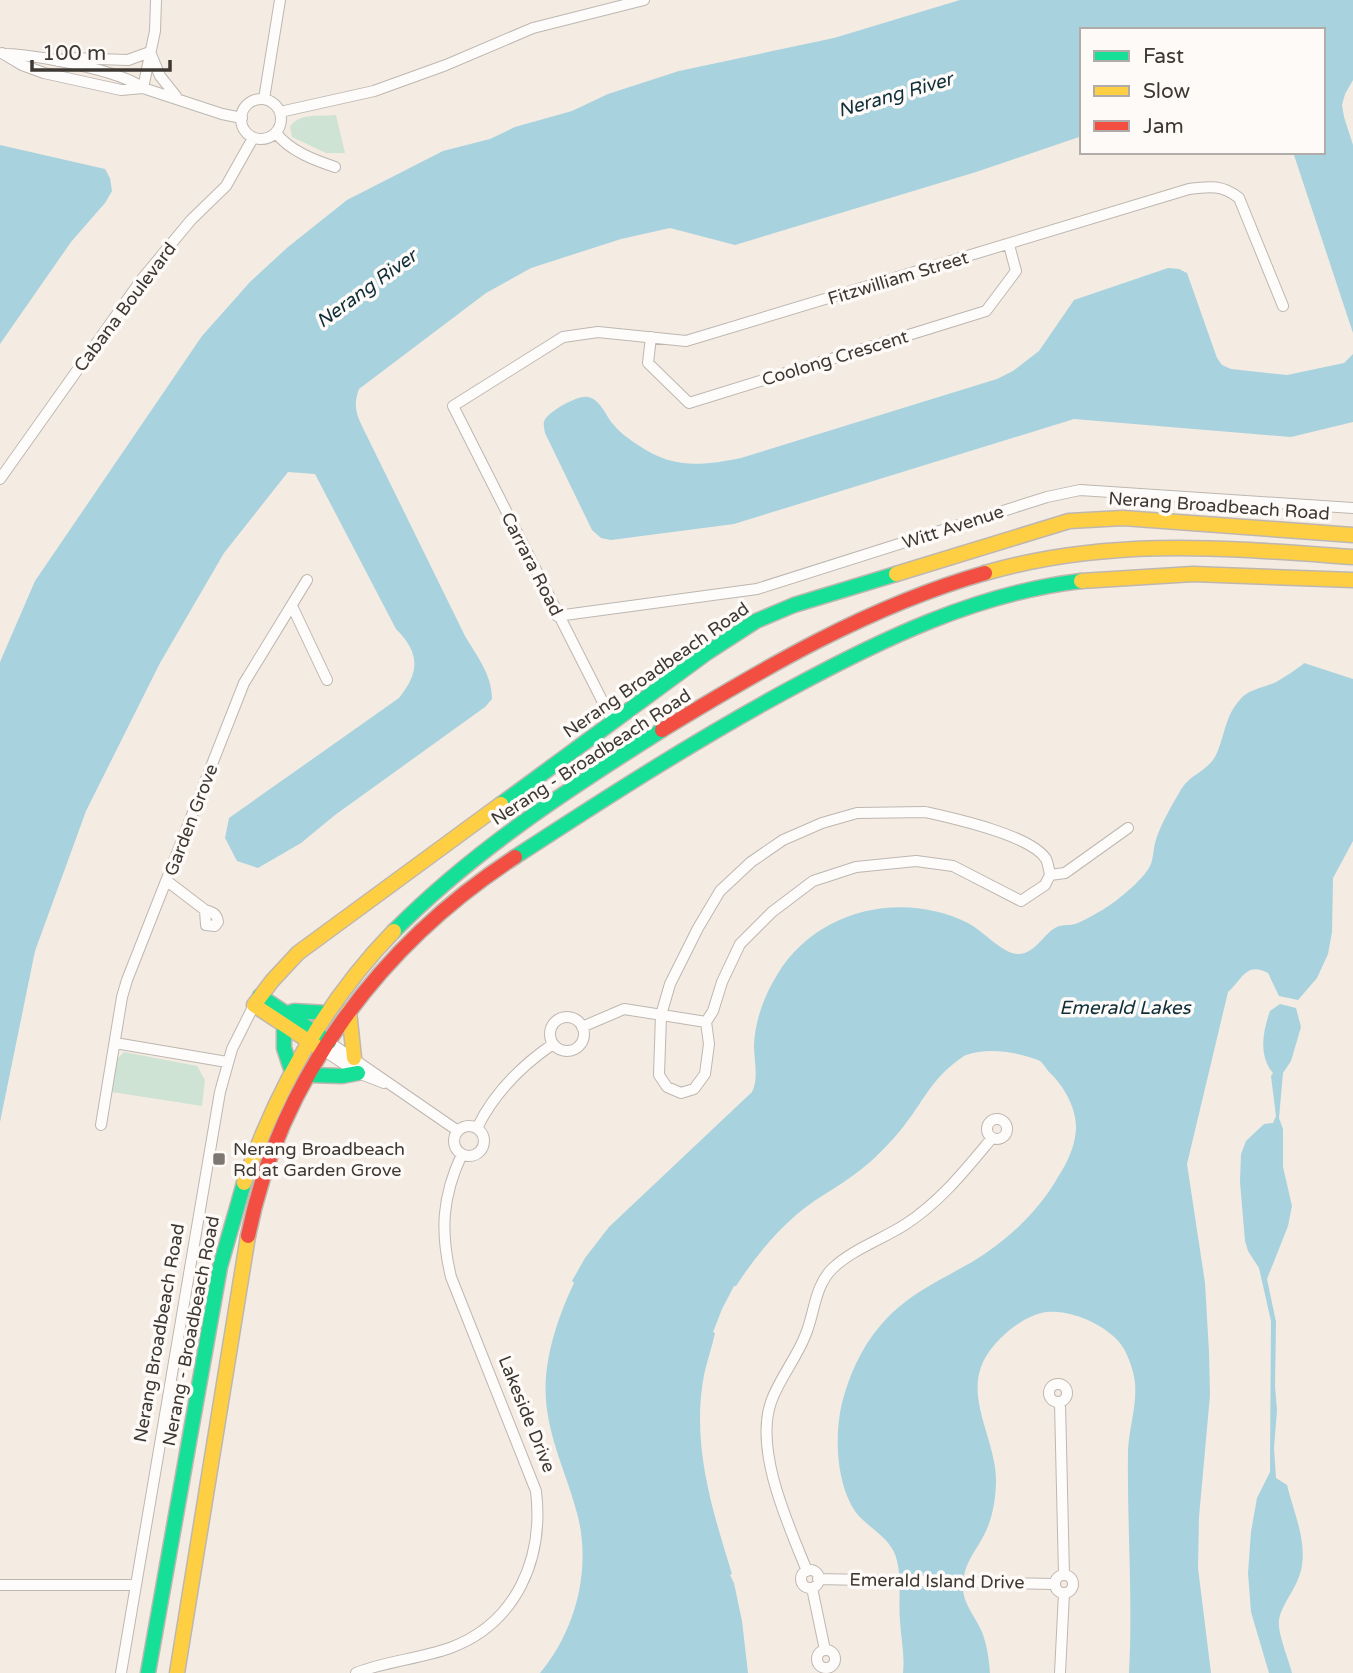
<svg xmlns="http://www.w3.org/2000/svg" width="1353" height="1673" font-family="'Varela Round',sans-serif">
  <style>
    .green { fill: #cee3d3 }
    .water { fill: #a7d2de }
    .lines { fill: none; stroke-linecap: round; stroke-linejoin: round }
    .street-casing { stroke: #beb7b0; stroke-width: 12 }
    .fast-casing { stroke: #beb7b0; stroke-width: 17 }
    .slow-casing { stroke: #beb7b0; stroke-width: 17 }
    .jam-casing { stroke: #beb7b0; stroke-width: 17 }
    .street { stroke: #fdfcfb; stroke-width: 10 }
    .fast { stroke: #16e098; stroke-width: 14 }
    .slow { stroke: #ffcf43; stroke-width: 14 }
    .jam { stroke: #f24e42; stroke-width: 14 }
    .poi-dot { fill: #7e7771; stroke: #fdfaf8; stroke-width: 2.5 }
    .labels { text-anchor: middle; stroke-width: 7; stroke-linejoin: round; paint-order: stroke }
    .street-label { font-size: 18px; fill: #3e3833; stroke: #fdfaf8 }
    .poi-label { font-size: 18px; fill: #3e3833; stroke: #fdfaf8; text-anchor: start }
    .water-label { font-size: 19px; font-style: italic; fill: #0e2e38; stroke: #fdfaf8 }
  </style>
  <rect width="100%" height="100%" fill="#f4ebe3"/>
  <path class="green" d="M 336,115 L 345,153 L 326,153 L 292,137 L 290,127 C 299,112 321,117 336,115 Z
    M 124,1052 L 197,1066 L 205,1080 L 202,1106 L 112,1092 L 116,1060 Z"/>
  <path class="water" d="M 960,0 L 1353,0 L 1353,80 L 1345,94 L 1342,105 L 1344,117 L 1353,145 L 1353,333 L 1293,152 L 1323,152 L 1323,30 L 1082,30 L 1082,136 L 976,172 L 735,245 L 670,228 L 621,239 L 531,268 L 486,293 L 359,389 C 354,402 355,411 361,424 L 465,636 C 477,656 492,675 492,699 L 485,707 L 335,815 L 301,843 L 258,868 L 237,861 L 225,838 L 229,818 L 399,698 C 420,672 420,653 396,629 L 315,474 L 288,472 L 224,553 L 160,663 L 86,811 L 35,951 L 0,1122 L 0,662 L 35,581 L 202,336 L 250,282 L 288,247 L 347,200 L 443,151 L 490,139 L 515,127 L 572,111 L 608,94 L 679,71 L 834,38 Z
    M 0,145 L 105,169 L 110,178 L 112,191 L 105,203 L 71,242 L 0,344 Z
    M 1168,268 L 1179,269 L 1187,273 L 1217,358 L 1222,365 L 1231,369 L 1287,375 L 1344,363 L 1353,354 L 1353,422 L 1291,437 L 1074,419 L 734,524 L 611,540 L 601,538 L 592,530 L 545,433 C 545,432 543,423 544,422 C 545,413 579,394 588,397 C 600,399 606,416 613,424 C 620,433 629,439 638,445 C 672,469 702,466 741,458 L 997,379 L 1013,371 L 1039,351 L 1074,300 Z
    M 1304,663 L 1353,679 L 1353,841 L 1333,878 L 1332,932 L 1328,954 L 1317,978 L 1298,1000 L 1279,996 L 1268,973 C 1246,961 1242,980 1228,992 L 1187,1164 L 1205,1283 L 1209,1352 L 1210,1395 L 1199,1517 L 1198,1568 L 1211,1673 L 1129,1673 C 1133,1599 1127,1526 1128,1451 C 1129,1428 1137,1406 1135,1383 C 1134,1372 1129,1358 1124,1349 C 1112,1327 1072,1309 1047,1312 C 1021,1315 989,1344 981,1367 C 968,1403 996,1442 996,1480 C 996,1497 993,1516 986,1531 C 976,1552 962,1564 963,1589 C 963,1603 976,1618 982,1632 C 987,1645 989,1659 990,1673 L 903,1673 C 905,1655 901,1639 900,1621 C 898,1600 903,1572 894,1552 C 886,1536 870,1528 858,1515 C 836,1487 834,1436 842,1403 C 849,1376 861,1348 880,1326 C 906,1295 937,1282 972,1262 C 1007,1241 1038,1212 1058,1177 C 1067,1163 1075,1147 1076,1129 C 1077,1109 1064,1086 1050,1073 C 1046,1069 1043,1062 1038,1060 C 1016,1052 988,1047 966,1055 C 963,1056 960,1059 957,1061 C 929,1082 921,1106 899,1132 C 884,1150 867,1166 848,1179 C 831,1191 812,1201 796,1215 C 772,1236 753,1260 736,1286 L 734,1286 L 722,1309 L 713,1332 L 715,1333 C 712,1347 707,1361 704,1375 C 691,1444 712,1509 732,1574 L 730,1575 L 734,1583 L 742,1621 L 748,1673 L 540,1673 C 576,1630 592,1568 577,1513 C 567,1475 549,1440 546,1400 C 543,1361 557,1319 574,1283 L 572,1281 L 585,1258 L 609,1227 L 752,1092 C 759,1078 754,1061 754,1045 C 755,1021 764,996 777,975 C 816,910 901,890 968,923 C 983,931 1002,953 1017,954 C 1034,955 1042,936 1055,928 C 1061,924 1069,926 1075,924 C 1084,921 1095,914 1104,909 C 1117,901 1143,880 1150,866 C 1154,858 1153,848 1156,840 C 1160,826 1174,801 1182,788 C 1191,774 1208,771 1216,755 C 1224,739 1225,717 1238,702 C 1248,689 1260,689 1274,683 C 1279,681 1302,666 1304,663 Z
    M 1280,1004 L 1296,1008 L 1301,1027 L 1291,1061 L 1283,1073 L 1279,1118 L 1283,1129 L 1283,1167 L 1292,1206 L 1288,1226 L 1267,1279 L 1276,1322 L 1275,1386 L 1277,1410 L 1274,1448 L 1276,1478 L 1287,1485 C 1293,1510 1306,1538 1302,1565 C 1299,1587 1282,1602 1279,1620 C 1277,1632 1289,1660 1292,1673 L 1269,1673 L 1251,1612 L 1248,1573 L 1251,1532 L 1257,1498 L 1270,1472 L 1271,1321 L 1259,1268 L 1248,1251 L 1245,1241 L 1240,1182 L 1241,1154 L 1246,1141 L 1264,1124 L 1273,1123 L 1276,1116 L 1271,1076 L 1273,1073 C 1258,1055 1263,1031 1270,1011 Z"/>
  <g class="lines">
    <defs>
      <path id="street" d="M 2,53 L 22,65 L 44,73 L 121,90 L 143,88 L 222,114 L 242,118
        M 5,54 C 37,55 119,70 143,88
        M 58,61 L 68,58 L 128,60 L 150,52 L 160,76 L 176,96
        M 143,88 L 155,31 L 156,0
        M 264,99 L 280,0
        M241 119a20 20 0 1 1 40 0a20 20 0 1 1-40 0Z
        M 280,112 L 374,91 L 446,65 L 533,28 L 644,0
        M 276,133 C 290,151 314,160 335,167
        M 651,337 L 648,363 L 689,403 L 986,311 L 1016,271 L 1009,245
        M 0,479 L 142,279 L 191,220 L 226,186 L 253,138
        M 292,606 L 327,680
        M 557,616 L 757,589 L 1047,497 L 1080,490 L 1353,508
        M 613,722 L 453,406 L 563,337 L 598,332 L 686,341 L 1189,189 C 1210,186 1223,185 1239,198 L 1283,306
        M 925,812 C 952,818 1031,835 1046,859 C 1048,863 1049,870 1050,875 L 1045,885 L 1021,901 L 953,866 L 916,861 L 856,867 L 813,881 L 772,912 L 740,944 L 722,982 L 713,1011 L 706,1022 L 709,1044 L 705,1074 L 694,1089 L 681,1093 L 667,1087 L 659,1075 L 661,1015 L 670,984 L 698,928 L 720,891 L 751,862 L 783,840 L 822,823 L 857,813 Z
        M 1050,875 L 1065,873 L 1128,828
        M 167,881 L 205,910 C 213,912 217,914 218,922 L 215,926 L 206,925 L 205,910
        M550 1034a17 17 0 1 1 34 0a17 17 0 1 1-34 0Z
        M 582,1027 L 624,1009 L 706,1022
        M 329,1042 L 458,1131
        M 115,1043 L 227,1062
        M 323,1050 L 358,1073 L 384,1083
        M987 1129a10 10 0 1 1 20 0a10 10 0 1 1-20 0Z
        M 101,1125 L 122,997 L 127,980 L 244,683 L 307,580
        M454 1141a15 15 0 1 1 30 0a15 15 0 1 1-30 0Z
        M 477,1128 C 494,1093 521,1066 553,1044
        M1049 1393a9 9 0 1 1 18 0a9 9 0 1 1-18 0Z
        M 1060,1403 L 1064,1575
        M801 1579a9 9 0 1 1 18 0a9 9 0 1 1-18 0Z
        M 807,1571 C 789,1526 754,1451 771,1402 C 779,1379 796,1359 805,1336 C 815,1313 814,1286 833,1268 C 853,1249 883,1239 906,1224 C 941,1201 966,1169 992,1138
        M1055 1584a9 9 0 1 1 18 0a9 9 0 1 1-18 0Z
        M 818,1579 L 1055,1584
        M 0,1585 L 136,1585
        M 812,1588 L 825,1650
        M817 1659a9 9 0 1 1 18 0a9 9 0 1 1-18 0Z
        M 121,1673 L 220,1092 L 232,1049 L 254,1005
        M 356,1673 C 386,1661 419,1659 450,1648 C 517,1623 544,1558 536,1491 L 451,1277 C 440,1231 442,1197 462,1154
        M 1060,1673 L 1064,1593"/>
      <path id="fast" d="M 501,804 L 708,652 L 756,621 L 794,605 L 896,574
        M 515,857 C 604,799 694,741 788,690 C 880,640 977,593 1081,581
        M 394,931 C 473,851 567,790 662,730
        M 260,996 L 329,1042
        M 286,1014 L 294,1011 L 327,1013
        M 284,1025 L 284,1048 L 291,1069
        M 309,1075 L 342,1076 L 358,1073
        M 148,1673 L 220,1267 L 244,1183"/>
      <path id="slow" d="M 985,573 C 1110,537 1225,548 1353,557
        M 896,574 L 1069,521 L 1123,518 L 1353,535
        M 1081,581 L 1193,574 L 1353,580
        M 349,1011 L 354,1058
        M 316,1046 L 254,1005 L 272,981 L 298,953 L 501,804
        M 244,1183 C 277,1088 324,1003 394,931
        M 177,1673 L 248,1236"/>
      <path id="jam" d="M 662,730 C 764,668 869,606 985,573
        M 248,1236 C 280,1078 381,944 515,857"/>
    </defs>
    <use href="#street" class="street-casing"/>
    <use href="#fast" class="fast-casing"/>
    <use href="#slow" class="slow-casing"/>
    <use href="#jam" class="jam-casing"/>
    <use href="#street" class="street"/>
    <use href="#fast" class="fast"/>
    <use href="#slow" class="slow"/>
    <use href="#jam" class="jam"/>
  </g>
  <rect class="poi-dot" x="212" y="1152" width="14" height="14" rx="3.5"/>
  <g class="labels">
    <g class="street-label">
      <text transform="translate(898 278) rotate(-17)" y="6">Fitzwilliam Street</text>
      <text transform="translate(125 307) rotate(-53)" y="6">Cabana Boulevard</text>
      <text transform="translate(835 358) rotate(-17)" y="6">Coolong Crescent</text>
      <text transform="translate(1219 506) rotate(4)" y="6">Nerang Broadbeach Road</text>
      <text transform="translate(953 527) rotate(-18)" y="6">Witt Avenue</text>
      <text transform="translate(532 564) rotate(63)" y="6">Carrara Road</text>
      <text transform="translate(656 670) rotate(-35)" y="6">Nerang Broadbeach Road</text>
      <text transform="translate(591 757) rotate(-33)" y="6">Nerang - Broadbeach Road</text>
      <text transform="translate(191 820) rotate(-69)" y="6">Garden Grove</text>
      <text transform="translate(191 1331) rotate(-79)" y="6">Nerang - Broadbeach Road</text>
      <text transform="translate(159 1333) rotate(-80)" y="6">Nerang Broadbeach Road</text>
      <text transform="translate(527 1414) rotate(68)" y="6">Lakeside Drive</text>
      <text transform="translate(937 1581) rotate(1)" y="6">Emerald Island Drive</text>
    </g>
    <g class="poi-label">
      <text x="233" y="1155">Nerang Broadbeach<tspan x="233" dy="21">Rd at Garden Grove</tspan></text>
    </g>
    <g class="water-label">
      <text transform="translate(895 94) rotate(-16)" y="7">Nerang River</text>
      <text transform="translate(366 288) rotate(-36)" y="7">Nerang River</text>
      <text x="1125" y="1014">Emerald Lakes</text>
    </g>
  </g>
  <rect x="1080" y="28" width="245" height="126" fill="#fdfaf8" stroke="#b1aca9" stroke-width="2"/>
  <rect x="1094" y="51" width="35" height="10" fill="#16e098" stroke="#b1aca9" stroke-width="2"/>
  <text x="1143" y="63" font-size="21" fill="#3e3833">Fast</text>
  <rect x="1094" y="86" width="35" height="10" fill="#ffcf43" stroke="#b1aca9" stroke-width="2"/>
  <text x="1143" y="98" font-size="21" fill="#3e3833">Slow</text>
  <rect x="1094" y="121" width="35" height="10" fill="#f24e42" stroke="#b1aca9" stroke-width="2"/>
  <text x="1143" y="133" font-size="21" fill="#3e3833">Jam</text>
  <path d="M32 60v10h138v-10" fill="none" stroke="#3e3833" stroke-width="3.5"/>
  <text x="42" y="60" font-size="21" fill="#3e3833" stroke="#fdfaf8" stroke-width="5" paint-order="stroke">100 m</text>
</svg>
